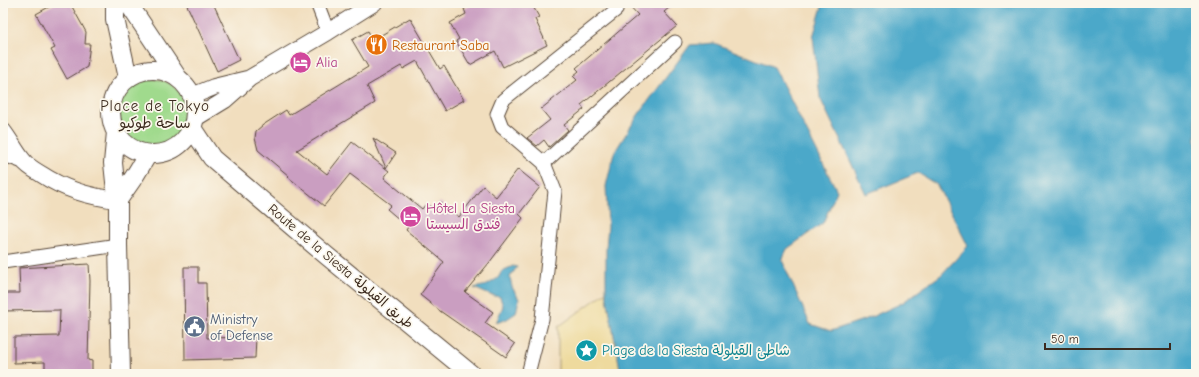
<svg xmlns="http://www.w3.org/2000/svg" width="1199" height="377" font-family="'Comic Neue','Playpen Sans Arabic',sans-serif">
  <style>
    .green { fill: #a0da8d; stroke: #6e8256 }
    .sand { fill: #eeda9e; stroke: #94825e }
    .water { fill: #4ba8c9; stroke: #436974 }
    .building { fill: #ca9ec1 }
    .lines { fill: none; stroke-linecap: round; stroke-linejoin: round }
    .minor-casing { stroke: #564536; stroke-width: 15 }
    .tertiary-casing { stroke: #564536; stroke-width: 18 }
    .secondary-casing { stroke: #564536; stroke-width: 20 }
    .minor { stroke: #fff; stroke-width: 13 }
    .tertiary { stroke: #fff; stroke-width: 16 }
    .secondary { stroke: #fff; stroke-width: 18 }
    .labels { text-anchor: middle; stroke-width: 3.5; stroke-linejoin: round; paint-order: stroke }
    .food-label { font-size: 14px; fill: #c56008; stroke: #fbf7ec; text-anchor: start }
    .hotel-label { font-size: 14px; fill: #b23c85; stroke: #fbf7ec; text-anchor: start }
    .street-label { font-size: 14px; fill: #3b2a1e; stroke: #fbf7ec }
    .service-label { font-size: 14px; fill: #4e5e75; stroke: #fbf7ec; text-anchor: start }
    .culture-label { font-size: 14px; fill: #0d838f; stroke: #fbf7ec; text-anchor: start }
    .neighbourhood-label { font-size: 15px; letter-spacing: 1px; fill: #3b2a1e; stroke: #fbf7ec }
  </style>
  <rect width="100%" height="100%" fill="#fbf7ec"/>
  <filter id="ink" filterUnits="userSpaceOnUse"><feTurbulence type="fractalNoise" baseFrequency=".025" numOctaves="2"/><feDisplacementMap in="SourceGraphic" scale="8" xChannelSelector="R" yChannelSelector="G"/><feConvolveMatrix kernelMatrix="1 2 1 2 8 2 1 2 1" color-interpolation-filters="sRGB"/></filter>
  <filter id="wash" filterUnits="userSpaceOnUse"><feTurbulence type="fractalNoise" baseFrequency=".012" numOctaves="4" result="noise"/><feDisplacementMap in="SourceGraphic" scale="16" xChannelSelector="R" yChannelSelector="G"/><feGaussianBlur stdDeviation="0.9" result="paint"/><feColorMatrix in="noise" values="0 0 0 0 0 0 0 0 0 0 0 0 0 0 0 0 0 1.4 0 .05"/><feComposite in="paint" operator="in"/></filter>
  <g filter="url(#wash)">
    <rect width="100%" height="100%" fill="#f1debe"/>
    <path class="green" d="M119 113a34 34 0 1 1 68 0a34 34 0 1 1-68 0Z"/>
    <path class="sand" d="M 606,292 L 621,374 L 558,374 L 558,327 Z"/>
    <path class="water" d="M 823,3 C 833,3 845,5 854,3 L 1196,3 L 1196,374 L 621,374 L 606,292 L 606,248 L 608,226 L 606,186 L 614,153 L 638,115 L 690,45 L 714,43 L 774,67 L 837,191 L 823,223 L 787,249 L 782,260 L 810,324 L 831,331 L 869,318 L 902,303 L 941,275 L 968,246 L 937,185 L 918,173 L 866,194 L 820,98 L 813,37 Z
      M 513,266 L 517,267 L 510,277 L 512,287 L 519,299 L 516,313 L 507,319 L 496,323 L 503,306 L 500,297 L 490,295 L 474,288 L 487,285 L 498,278 L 502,271 Z"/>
    <g id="blocks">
      <path class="building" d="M 56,3 L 70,3 L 86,32 L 85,44 L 90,44 L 87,67 L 67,79 L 51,50 L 55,48 L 36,14 Z
        M 186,3 L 213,3 L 239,60 L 217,71 Z
        M 474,3 L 531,3 L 539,17 L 535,19 L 547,45 L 503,67 L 495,51 L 470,65 L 456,41 L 459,39 L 450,23 L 466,14 L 464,9 Z
        M 627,3 L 675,3 L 664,12 L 677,26 L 581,105 L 584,109 L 564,125 L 568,130 L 549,147 L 544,140 L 537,146 L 527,138 L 550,120 L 541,109 L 577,80 L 573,76 L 579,71 L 576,68 L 638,15 Z
        M 410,18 L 440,69 L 444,66 L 464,100 L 445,111 L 417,61 L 403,69 L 401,66 L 367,86 L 375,103 L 297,150 L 327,174 L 352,142 L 389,171 L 384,178 L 422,209 L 426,204 L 434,210 L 440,202 L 459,217 L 483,186 L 496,197 L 518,169 L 540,187 L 519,214 L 523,218 L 489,263 L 465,292 L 493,312 L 485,323 L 515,344 L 506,357 L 440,311 L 420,295 L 444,262 L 406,230 L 408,227 L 387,209 L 391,205 L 350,174 L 324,206 L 288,177 L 289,176 L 258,150 L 255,138 L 256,131 L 263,125 L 286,110 L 289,115 L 368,67 L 352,40 L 368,31 L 373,40 Z
        M 373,138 L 396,153 L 386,168 Z
        M 89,264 L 90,281 L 88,360 L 92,361 L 92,374 L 45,374 L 45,362 L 14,363 L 14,337 L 59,336 L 60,310 L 3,311 L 3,293 L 20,293 L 19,268 Z
        M 184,267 L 198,267 L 198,283 L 206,283 L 207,338 L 256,337 L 255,358 L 185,360 Z"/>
    </g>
  </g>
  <g filter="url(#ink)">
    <use href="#blocks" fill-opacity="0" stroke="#564536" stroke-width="1"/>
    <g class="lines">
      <defs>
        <path id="minor" d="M 317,3 L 328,32
          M 544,163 L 675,42
          M 3,262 L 118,245
          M 528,374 L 542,319 L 555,191 L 544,163 L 502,127 L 497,114 L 503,100 L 616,10"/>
        <path id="tertiary" d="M 192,96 L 214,87 L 247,79
          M 194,119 L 225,100 L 250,78 L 328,32 L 374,3
          M 3,131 C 10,140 15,150 22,159 C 26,165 34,170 41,174 C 65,190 90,197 118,200
          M 3,153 L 22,160"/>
        <path id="secondary" d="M 115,3 L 115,19 L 128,78
          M 128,3 L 178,78
          M111 112a42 42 0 1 1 84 0a42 42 0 1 1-84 0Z
          M 192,128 L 212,158 L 327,256 L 471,374
          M 116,132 L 113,163 L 115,182 L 118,200 L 118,245 L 121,374
          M 118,200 L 134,177 L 148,154"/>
      </defs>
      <use href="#minor" class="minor-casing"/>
      <use href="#tertiary" class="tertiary-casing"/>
      <use href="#secondary" class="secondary-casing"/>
      <use href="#minor" class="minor"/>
      <use href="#tertiary" class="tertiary"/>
      <use href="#secondary" class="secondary"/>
    </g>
  </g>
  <defs>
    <symbol id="restaurant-disc" viewBox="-11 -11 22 22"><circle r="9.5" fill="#e8710a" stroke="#fbf7ec"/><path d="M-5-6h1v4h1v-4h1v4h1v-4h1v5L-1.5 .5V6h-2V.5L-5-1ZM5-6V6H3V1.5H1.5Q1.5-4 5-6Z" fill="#fff"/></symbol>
    <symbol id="hotel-disc" viewBox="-11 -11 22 22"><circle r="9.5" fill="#d1479c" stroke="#fbf7ec"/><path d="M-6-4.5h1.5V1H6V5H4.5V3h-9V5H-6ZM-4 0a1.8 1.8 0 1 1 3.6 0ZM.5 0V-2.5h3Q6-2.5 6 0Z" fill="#fff"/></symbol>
    <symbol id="civic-disc" viewBox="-11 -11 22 22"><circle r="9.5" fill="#5c6f8a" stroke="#fbf7ec"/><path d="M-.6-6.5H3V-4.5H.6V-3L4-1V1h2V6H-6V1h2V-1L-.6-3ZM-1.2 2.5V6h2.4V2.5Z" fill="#fff"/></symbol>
    <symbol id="sight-disc" viewBox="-11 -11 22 22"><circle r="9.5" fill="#0f9aa8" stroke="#fbf7ec"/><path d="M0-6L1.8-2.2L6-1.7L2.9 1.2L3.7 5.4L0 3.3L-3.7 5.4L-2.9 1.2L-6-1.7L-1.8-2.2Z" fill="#fff"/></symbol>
  </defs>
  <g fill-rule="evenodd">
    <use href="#restaurant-disc" x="364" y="32" width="25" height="25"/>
    <use href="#hotel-disc" x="288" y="50" width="25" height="25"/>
    <use href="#hotel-disc" x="398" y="204" width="25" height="25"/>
    <use href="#civic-disc" x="182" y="314" width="25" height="25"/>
    <use href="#sight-disc" x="574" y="338" width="25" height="25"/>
  </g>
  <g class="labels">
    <g class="food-label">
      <text x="392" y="50">Restaurant Saba</text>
    </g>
    <g class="hotel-label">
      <text x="316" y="67">Alia</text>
      <text x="426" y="213">Hôtel La Siesta<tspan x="426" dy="16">فندق السيستا</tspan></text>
    </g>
    <g class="street-label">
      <text transform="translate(341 266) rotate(40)" y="5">Route de la Siesta طريق القيلولة</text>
    </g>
    <g class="service-label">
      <text x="210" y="324">Ministry<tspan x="210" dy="16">of Defense</tspan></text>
    </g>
    <g class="culture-label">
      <text x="602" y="355">Plage de la Siesta شاطئ القيلولة</text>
    </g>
    <g class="neighbourhood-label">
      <text x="155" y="111">Place de Tokyo<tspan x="155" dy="17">ساحة طوكيو</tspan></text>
    </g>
  </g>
  <rect width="1199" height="377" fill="none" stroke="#fbf7ec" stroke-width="16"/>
  <path d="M1045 343v6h125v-6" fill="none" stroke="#3b2a1e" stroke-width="2"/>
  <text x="1051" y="343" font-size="12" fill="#3b2a1e" stroke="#fbf7ec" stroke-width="3" paint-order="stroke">50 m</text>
</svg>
